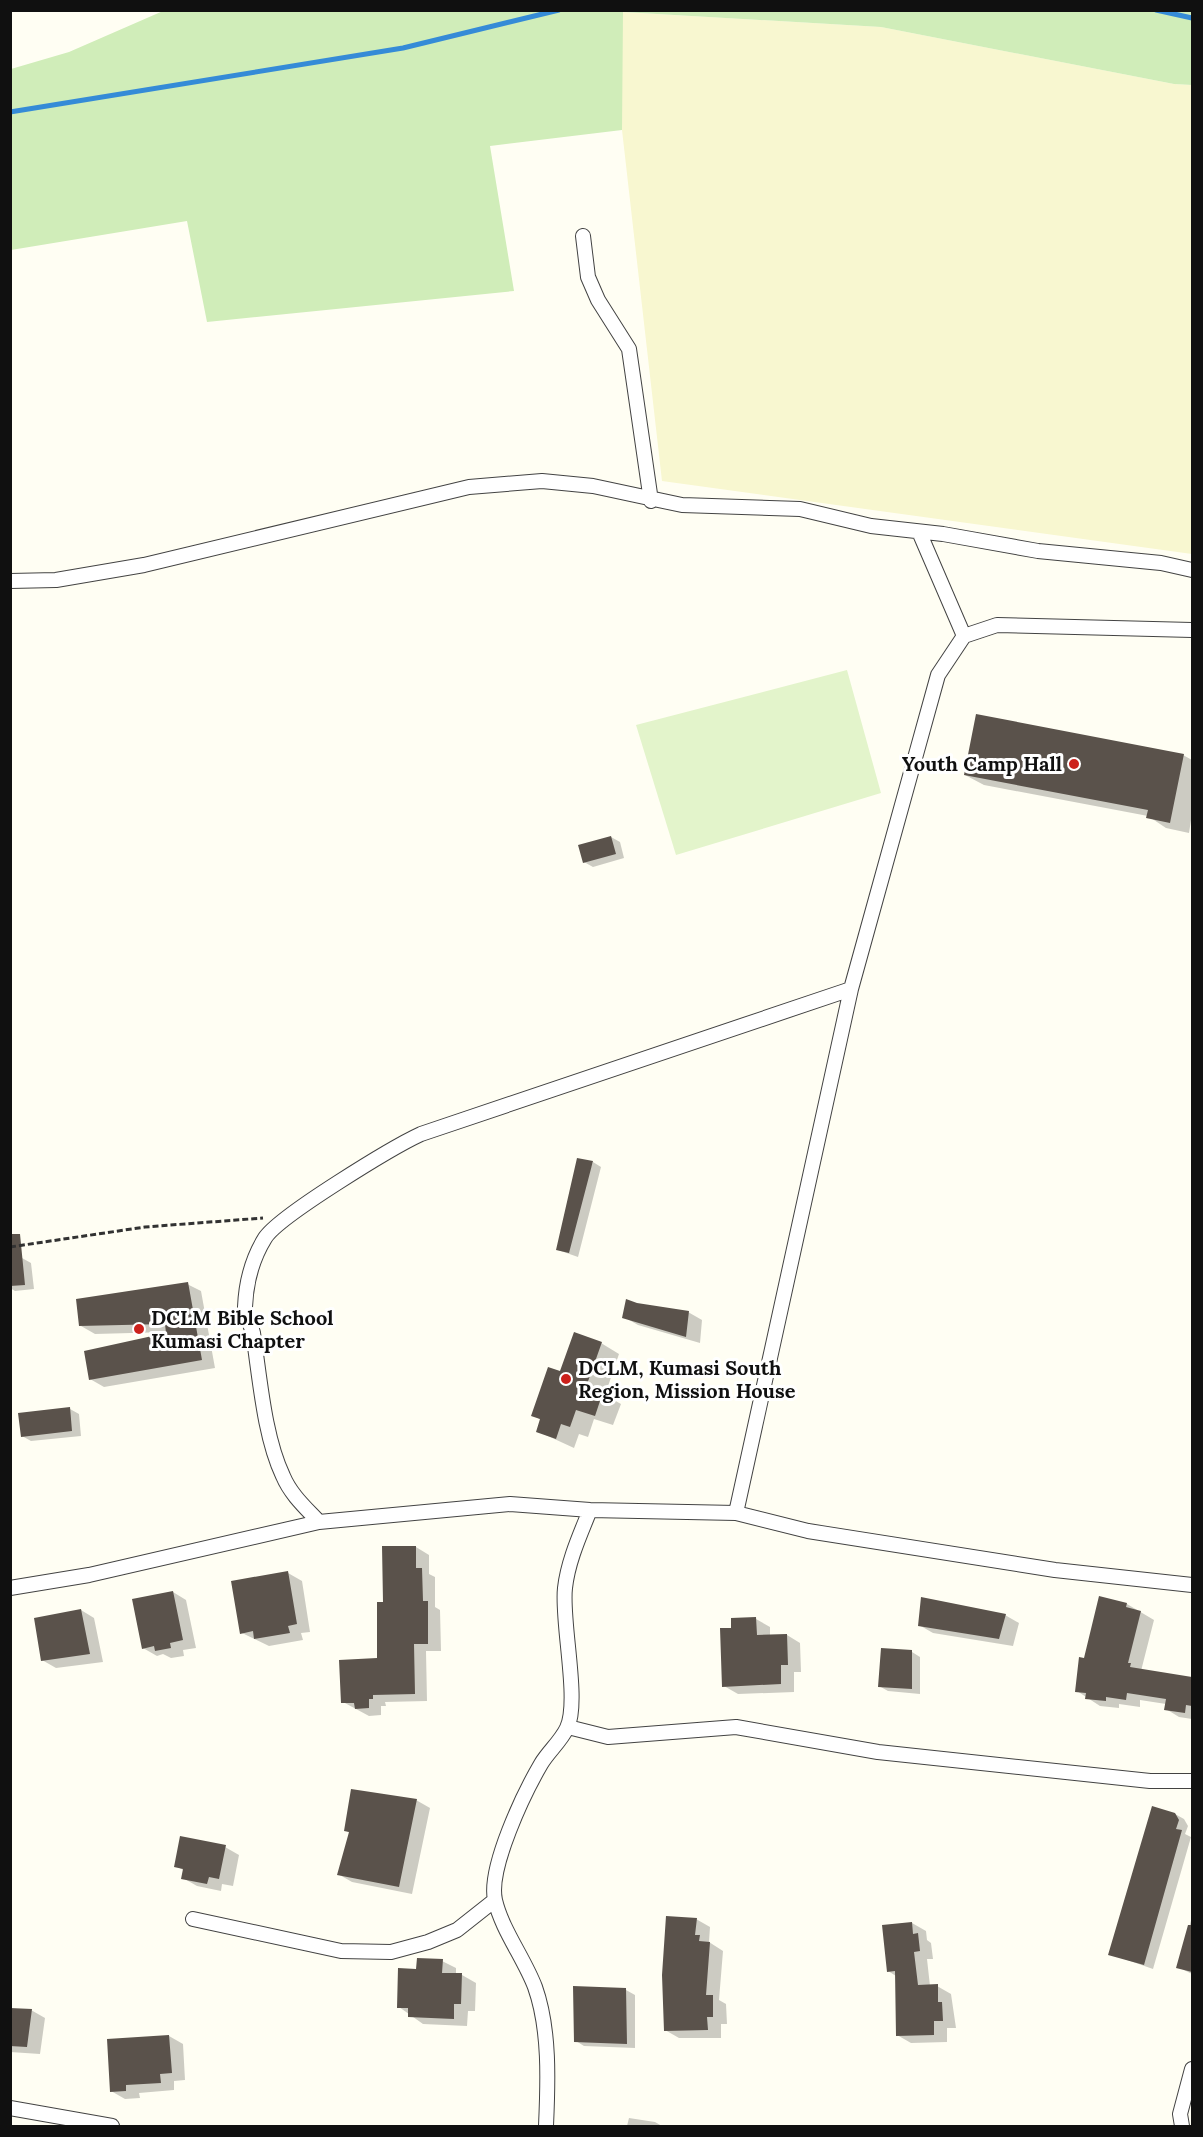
<svg xmlns="http://www.w3.org/2000/svg" width="1203" height="2137" font-family="Lora,serif">
  <style>
    .farmland { fill: #f8f7d0 }
    .green { fill: #d0edb9 }
    .pitch { fill: #e3f4cb }
    .shadow { fill: #0003 }
    .lines { fill: none; stroke-linecap: round; stroke-linejoin: round }
    .stream { stroke: #358bd7; stroke-width: 5 }
    .building { fill: #5a524b }
    .minor-casing { stroke: #434343; stroke-width: 16 }
    .path { stroke: #323232; stroke-width: 3; stroke-dasharray: 6 3; stroke-linecap: butt }
    .minor { stroke: #fff; stroke-width: 14 }
    .poi-dot { fill: #cc211c; stroke: #fff; stroke-width: 2 }
    .labels { text-anchor: middle; stroke-width: 6; stroke-linejoin: round; paint-order: stroke }
    .poi-label { font-size: 20px; font-weight: bold; fill: #101010; stroke: #fff; text-anchor: start }
  </style>
  <rect width="100%" height="100%" fill="#fffef3"/>
  <path class="farmland" d="M 622,12 L 881,27 L 1174,84 L 1192,85 L 1192,554 L 662,481 L 622,130 Z"/>
  <path class="green" d="M 163,11 L 1192,11 L 1192,85 L 1174,84 L 881,27 L 623,12 L 622,130 L 490,146 L 514,291 L 207,322 L 187,221 L 11,250 L 11,69 L 69,52 Z"/>
  <path class="pitch" d="M 847,670 L 881,793 L 676,855 L 636,725 Z"/>
  <path class="shadow" d="M 1183,755 L 1192,760 L 1192,814 L 1189,833 L 1166,828 L 1148,816 L 984,785 L 965,775 Z
    M 611,837 L 620,842 L 624,858 L 593,867 L 584,862 Z
    M 593,1162 L 601,1167 L 578,1257 L 558,1250 Z
    M 22,1258 L 31,1263 L 34,1289 L 15,1291 L 10,1288 L 10,1259 Z
    M 187,1284 L 201,1291 L 215,1368 L 104,1387 L 90,1379 L 168,1335 L 168,1332 L 95,1334 L 81,1326 Z
    M 636,1305 L 688,1312 L 702,1320 L 700,1343 L 638,1325 L 624,1317 Z
    M 601,1343 L 619,1354 L 605,1395 L 621,1404 L 613,1425 L 594,1419 L 588,1437 L 579,1434 L 574,1448 L 537,1431 L 541,1420 L 533,1415 L 561,1373 Z
    M 70,1409 L 79,1414 L 81,1436 L 31,1441 L 22,1436 Z
    M 416,1547 L 429,1555 L 429,1574 L 435,1577 L 435,1607 L 440,1610 L 441,1651 L 426,1651 L 427,1701 L 385,1702 L 386,1706 L 381,1706 L 381,1715 L 369,1716 L 343,1702 L 379,1660 L 384,1603 Z
    M 288,1573 L 302,1581 L 310,1632 L 301,1633 L 303,1640 L 269,1646 L 242,1633 Z
    M 173,1592 L 186,1600 L 196,1648 L 183,1650 L 184,1656 L 171,1658 L 163,1654 L 157,1656 L 143,1648 Z
    M 1100,1598 L 1127,1604 L 1154,1620 L 1141,1671 L 1192,1679 L 1192,1719 L 1179,1717 L 1166,1709 L 1166,1704 L 1140,1700 L 1140,1707 L 1119,1704 L 1119,1708 L 1100,1706 L 1077,1691 Z
    M 81,1610 L 94,1618 L 103,1662 L 56,1668 L 42,1660 Z
    M 1005,1615 L 1019,1623 L 1013,1646 L 933,1633 L 919,1625 Z
    M 756,1619 L 770,1627 L 770,1636 L 787,1635 L 800,1643 L 801,1672 L 794,1672 L 794,1692 L 738,1694 L 724,1686 L 733,1630 Z
    M 912,1652 L 920,1657 L 920,1694 L 888,1691 L 879,1686 Z
    M 416,1800 L 430,1808 L 412,1894 L 352,1882 L 338,1874 L 350,1833 L 345,1830 Z
    M 1175,1814 L 1184,1819 L 1188,1826 L 1185,1834 L 1191,1837 L 1153,1969 L 1110,1954 Z
    M 225,1847 L 239,1855 L 233,1886 L 222,1884 L 221,1891 L 197,1886 L 183,1878 L 185,1871 L 176,1866 Z
    M 1192,1917 L 1192,1974 L 1178,1967 Z
    M 696,1919 L 710,1927 L 709,1942 L 723,1951 L 719,2000 L 726,2004 L 727,2024 L 721,2024 L 721,2038 L 679,2038 L 665,2030 Z
    M 912,1923 L 926,1931 L 927,1940 L 931,1943 L 933,1959 L 927,1959 L 930,1986 L 937,1986 L 951,1994 L 956,2028 L 947,2028 L 947,2042 L 911,2043 L 897,2035 L 896,1976 L 888,1971 L 884,1926 Z
    M 442,1961 L 456,1968 L 456,1975 L 462,1975 L 476,1983 L 475,2011 L 468,2011 L 467,2026 L 423,2024 L 399,2007 L 418,1970 Z
    M 626,1990 L 635,1995 L 635,2048 L 584,2046 L 576,2041 Z
    M 10,2009 L 31,2010 L 45,2018 L 40,2054 L 10,2052 Z
    M 169,2036 L 183,2044 L 185,2080 L 174,2081 L 174,2090 L 139,2093 L 140,2098 L 125,2099 L 111,2091 Z
    M 629,2118 L 655,2122 L 662,2126 L 627,2126 Z"/>
  <g class="lines">
    <path class="stream" d="M 1156,10 L 1192,18
      M 10,112 L 403,48 L 559,10"/>
  </g>
  <path class="building" d="M 976,714 L 1184,754 L 1170,823 L 1146,818 L 1148,810 L 964,775 Z
    M 611,836 L 616,854 L 583,863 L 578,845 Z
    M 577,1158 L 593,1161 L 569,1253 L 556,1250 Z
    M 10,1234 L 20,1234 L 25,1285 L 10,1286 Z
    M 188,1282 L 202,1360 L 89,1380 L 84,1351 L 166,1333 L 165,1324 L 79,1326 L 76,1299 Z
    M 626,1299 L 637,1303 L 689,1311 L 686,1337 L 622,1318 Z
    M 574,1332 L 602,1342 L 586,1387 L 603,1392 L 595,1416 L 576,1410 L 570,1427 L 561,1424 L 556,1439 L 536,1432 L 540,1419 L 531,1416 L 548,1367 L 560,1371 Z
    M 70,1407 L 72,1431 L 21,1437 L 18,1413 Z
    M 382,1546 L 416,1546 L 416,1568 L 422,1568 L 423,1601 L 428,1601 L 428,1644 L 414,1644 L 415,1694 L 373,1695 L 373,1699 L 369,1699 L 369,1708 L 355,1709 L 354,1703 L 341,1703 L 339,1660 L 377,1658 L 377,1602 L 383,1602 Z
    M 288,1571 L 297,1624 L 288,1626 L 290,1633 L 254,1639 L 253,1631 L 240,1634 L 231,1581 Z
    M 173,1591 L 183,1640 L 170,1643 L 171,1648 L 155,1651 L 154,1646 L 142,1649 L 132,1599 Z
    M 1099,1596 L 1127,1603 L 1126,1607 L 1141,1611 L 1128,1663 L 1131,1663 L 1130,1667 L 1192,1677 L 1192,1706 L 1186,1705 L 1185,1713 L 1164,1710 L 1166,1699 L 1127,1693 L 1126,1700 L 1106,1697 L 1106,1701 L 1085,1699 L 1086,1693 L 1075,1692 L 1079,1657 L 1084,1658 Z
    M 921,1597 L 1006,1614 L 999,1639 L 918,1626 Z
    M 81,1609 L 90,1654 L 41,1661 L 34,1618 Z
    M 756,1617 L 757,1635 L 787,1634 L 788,1665 L 781,1665 L 781,1684 L 722,1687 L 720,1628 L 731,1628 L 731,1618 Z
    M 881,1648 L 912,1650 L 912,1689 L 878,1687 Z
    M 351,1789 L 417,1799 L 399,1887 L 337,1875 L 349,1832 L 344,1831 Z
    M 1152,1806 L 1175,1813 L 1179,1820 L 1176,1829 L 1182,1830 L 1144,1965 L 1108,1955 Z
    M 180,1836 L 226,1845 L 219,1879 L 209,1877 L 207,1884 L 181,1879 L 183,1869 L 174,1867 Z
    M 666,1916 L 697,1918 L 695,1935 L 700,1935 L 699,1941 L 710,1942 L 706,1995 L 713,1995 L 713,2017 L 707,2017 L 708,2030 L 664,2031 L 662,1975 Z
    M 912,1922 L 913,1934 L 918,1933 L 920,1951 L 914,1952 L 918,1985 L 938,1984 L 938,2002 L 942,2002 L 943,2021 L 934,2021 L 934,2035 L 896,2036 L 895,1971 L 887,1972 L 882,1925 Z
    M 1188,1925 L 1192,1925 L 1192,1972 L 1176,1968 Z
    M 417,1958 L 443,1959 L 442,1973 L 462,1973 L 461,2004 L 454,2004 L 454,2019 L 408,2017 L 408,2008 L 397,2008 L 398,1968 L 416,1969 Z
    M 573,1986 L 626,1988 L 627,2044 L 574,2042 Z
    M 10,2008 L 32,2009 L 27,2047 L 10,2046 Z
    M 169,2035 L 172,2073 L 160,2074 L 161,2083 L 126,2085 L 126,2091 L 110,2092 L 107,2039 Z"/>
  <g class="lines">
    <defs>
      <path id="minor" d="M 583,236 L 588,277 L 598,300 L 629,349 L 651,501
        M 920,534 L 964,636
        M 10,581 L 56,580 L 144,565 L 469,487 L 542,481 L 593,486 L 682,505 L 800,509 L 871,526 L 943,534 L 1038,551 L 1161,563 L 1192,570
        M 736,1513 L 851,989 L 938,675 L 964,636 L 997,625 L 1192,630
        M 319,1522 C 306,1508 291,1495 283,1476 C 264,1436 260,1378 253,1333 C 251,1325 245,1315 245,1307 C 246,1283 252,1259 265,1238 C 279,1216 393,1147 421,1134 L 851,989
        M 10,1588 L 89,1575 L 319,1522 L 510,1504 L 590,1510 L 736,1513 L 808,1531 L 1055,1570 L 1192,1585
        M 568,1727 L 608,1737 L 736,1727 L 878,1752 L 1150,1781 L 1192,1781
        M 193,1919 L 341,1951 L 391,1952 L 428,1942 L 457,1930 L 495,1900
        M 10,2108 L 112,2126
        M 546,2126 C 548,2082 550,2029 535,1987 C 524,1958 502,1930 495,1900 C 488,1868 524,1793 541,1764 C 548,1752 561,1741 567,1728 C 580,1701 561,1621 565,1588 C 568,1561 580,1535 590,1510
        M 1182,2126 L 1180,2114 L 1192,2069"/>
    </defs>
    <use href="#minor" class="minor-casing"/>
    <path class="path" d="M 10,1247 L 145,1227 L 263,1218"/>
    <use href="#minor" class="minor"/>
  </g>
  <g class="poi-dot">
    <circle cx="1074" cy="764" r="6"/>
    <circle cx="139" cy="1329" r="6"/>
    <circle cx="566" cy="1379" r="6"/>
  </g>
  <g class="labels">
    <g class="poi-label">
      <text x="1062" y="771" text-anchor="end">Youth Camp Hall</text>
      <text x="151" y="1325">DCLM Bible School<tspan x="151" dy="23">Kumasi Chapter</tspan></text>
      <text x="578" y="1375">DCLM, Kumasi South<tspan x="578" dy="23">Region, Mission House</tspan></text>
    </g>
  </g>
  <rect width="1203" height="2137" fill="none" stroke="#101010" stroke-width="24"/>
</svg>
